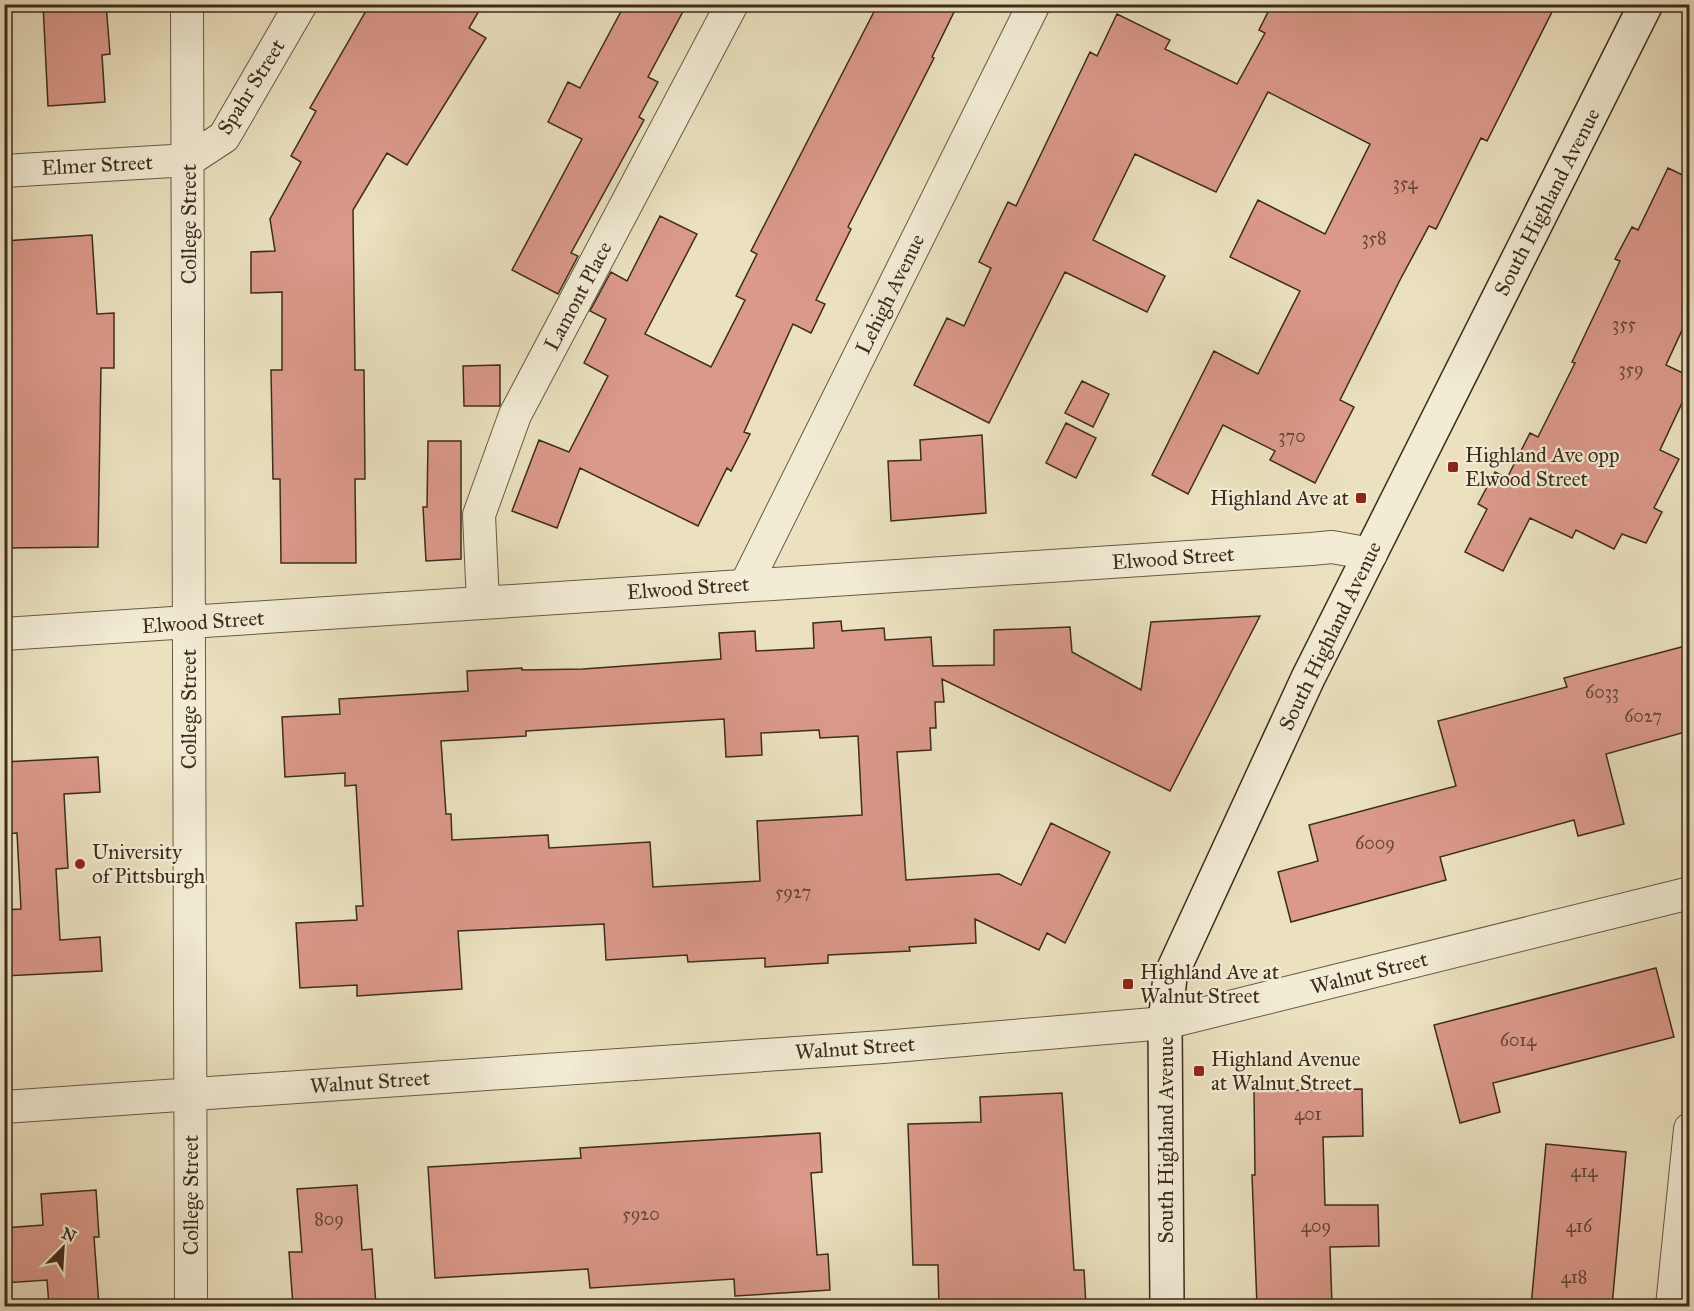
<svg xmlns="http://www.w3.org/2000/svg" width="1694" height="1311" font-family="'IM FELL Great Primer',serif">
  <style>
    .building { fill: #db998a; stroke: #3d2c1e; stroke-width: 1.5; fill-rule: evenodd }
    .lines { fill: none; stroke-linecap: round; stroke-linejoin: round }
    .minor-casing { stroke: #685946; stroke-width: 34 }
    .secondary-casing { stroke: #3d2c1e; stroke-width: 36 }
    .minor { stroke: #f2ecd5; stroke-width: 32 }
    .secondary { stroke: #f2ecd5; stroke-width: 33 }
    .poi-dot { fill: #8f2418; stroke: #f2ecd5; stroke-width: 2 }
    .labels { text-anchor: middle; stroke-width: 4.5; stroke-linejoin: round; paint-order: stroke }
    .number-label { font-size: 18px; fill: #644739 }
    .street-label { font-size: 21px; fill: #3d2c1e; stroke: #f2ecd5 }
    .poi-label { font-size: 21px; fill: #3d2c1e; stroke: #f2ecd5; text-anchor: start }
  </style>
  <rect width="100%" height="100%" fill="#ebe1bf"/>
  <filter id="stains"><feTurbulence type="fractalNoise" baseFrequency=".00333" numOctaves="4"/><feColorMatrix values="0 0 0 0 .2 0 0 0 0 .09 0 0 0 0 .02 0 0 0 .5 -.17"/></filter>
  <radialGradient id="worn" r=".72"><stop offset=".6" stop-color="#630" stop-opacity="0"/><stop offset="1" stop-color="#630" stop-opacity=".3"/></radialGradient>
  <path class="building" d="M 43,4 L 106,4 L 110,54 L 102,55 L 105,102 L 48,106 Z
    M 370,4 L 483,4 L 469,28 L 486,38 L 407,165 L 387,153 L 353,210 L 355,370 L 364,370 L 365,479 L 355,479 L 356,563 L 281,563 L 280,479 L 273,479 L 271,370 L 282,370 L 282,292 L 251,293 L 251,252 L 275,251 L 270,219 L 301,162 L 291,156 L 316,111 L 310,108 Z
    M 625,4 L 687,4 L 648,77 L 658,82 L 639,117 L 644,120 L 571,253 L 578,256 L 558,294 L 512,270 L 582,139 L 548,122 L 568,82 L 580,88 Z
    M 878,4 L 958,4 L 932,57 L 934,58 L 848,227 L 851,229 L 816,300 L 825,304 L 811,333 L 793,324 L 744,432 L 750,434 L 731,471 L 727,468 L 698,526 L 580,468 L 557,528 L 512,511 L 539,440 L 569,452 L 608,376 L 584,363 L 606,319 L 590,311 L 611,272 L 627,281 L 660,216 L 697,234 L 645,334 L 711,367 L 745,300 L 736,296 L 757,254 L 751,251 Z
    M 1272,4 L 1556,4 L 1487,141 L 1481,138 L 1436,229 L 1429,226 L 1400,280 L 1340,400 L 1354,407 L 1315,483 L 1270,460 L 1275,451 L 1223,425 L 1188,494 L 1152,475 L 1214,351 L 1258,374 L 1300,291 L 1230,257 L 1258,200 L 1325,234 L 1370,144 L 1268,92 L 1216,192 L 1135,154 L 1093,240 L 1165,276 L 1147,312 L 1065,272 L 989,423 L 914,385 L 947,318 L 964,326 L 991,268 L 979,262 L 1008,202 L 1016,206 L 1090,52 L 1097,56 L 1117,14 L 1170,40 L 1165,49 L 1237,84 L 1265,33 L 1259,30 Z
    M 1668,168 L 1689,178 L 1689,315 L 1666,365 L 1689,376 L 1689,388 L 1660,450 L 1679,459 L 1654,508 L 1662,512 L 1646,543 L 1622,534 L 1614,549 L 1576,530 L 1572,538 L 1530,518 L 1503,571 L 1465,552 L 1487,509 L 1478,504 L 1495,472 L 1507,478 L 1530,433 L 1538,437 L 1575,363 L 1572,362 L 1620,261 L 1615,259 L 1632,227 L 1638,230 Z
    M 92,235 L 97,314 L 114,313 L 114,368 L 101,368 L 98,547 L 4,548 L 4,390 L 10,390 L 9,288 L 4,289 L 4,241 Z
    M 500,365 L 500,406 L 464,406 L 463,366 Z
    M 1082,381 L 1109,394 L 1093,427 L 1065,413 Z
    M 1066,423 L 1096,438 L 1076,478 L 1046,463 Z
    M 982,435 L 986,513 L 891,521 L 888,461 L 921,460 L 920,440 Z
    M 428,441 L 461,441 L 461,559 L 426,561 L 423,507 L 427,507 Z
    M 1260,616 L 1170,791 L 942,679 L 944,702 L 935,702 L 936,728 L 930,728 L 931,750 L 897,752 L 906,880 L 999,874 L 1021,885 L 1051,823 L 1110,852 L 1065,943 L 1047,933 L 1039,950 L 975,919 L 976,943 L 909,947 L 910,951 L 828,955 L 828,963 L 765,967 L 765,958 L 688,962 L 687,955 L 606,960 L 604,924 L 458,931 L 462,989 L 357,996 L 357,985 L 300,988 L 296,923 L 357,920 L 356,906 L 363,906 L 356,785 L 345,786 L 345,773 L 285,777 L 282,717 L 340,714 L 339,699 L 468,691 L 467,671 L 522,668 L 522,670 L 583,669 L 721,659 L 719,633 L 755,631 L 756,651 L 814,648 L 813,623 L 841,621 L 842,631 L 884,628 L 885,640 L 931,637 L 933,666 L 994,665 L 994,630 L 1070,627 L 1072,652 L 1141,690 L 1151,622 ZM 724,719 L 726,757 L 762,755 L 761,733 L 819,730 L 820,738 L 858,736 L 862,815 L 757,821 L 760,881 L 653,887 L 650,842 L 549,848 L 548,835 L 452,840 L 451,814 L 446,814 L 441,741 L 526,736 L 526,731 Z
    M 1689,645 L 1689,731 L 1606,754 L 1624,824 L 1578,836 L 1574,820 L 1440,857 L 1446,880 L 1291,922 L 1278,872 L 1318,861 L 1309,825 L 1456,786 L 1438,721 L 1567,687 L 1564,678 Z
    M 98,757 L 100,792 L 64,794 L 68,868 L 56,869 L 60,940 L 100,937 L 102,971 L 4,976 L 4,910 L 21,909 L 17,833 L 4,834 L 4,762 Z
    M 1656,968 L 1674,1037 L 1493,1083 L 1500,1112 L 1460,1123 L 1434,1025 Z
    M 1362,1089 L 1363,1136 L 1323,1137 L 1325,1205 L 1378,1205 L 1379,1246 L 1330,1247 L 1332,1306 L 1257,1306 L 1252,1175 L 1255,1175 L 1254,1091 Z
    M 1062,1093 L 1074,1270 L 1084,1270 L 1086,1306 L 939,1306 L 938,1265 L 913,1265 L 908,1124 L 981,1122 L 980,1097 Z
    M 820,1133 L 822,1172 L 811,1173 L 817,1255 L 828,1254 L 830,1290 L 735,1296 L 734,1279 L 590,1288 L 588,1269 L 435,1278 L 428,1167 L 581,1158 L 580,1148 Z
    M 1546,1144 L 1626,1152 L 1612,1306 L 1531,1306 Z
    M 357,1185 L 362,1250 L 372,1249 L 376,1306 L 293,1306 L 289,1252 L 302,1252 L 297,1189 Z
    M 96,1190 L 99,1237 L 94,1237 L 99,1306 L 49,1306 L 47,1280 L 4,1283 L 4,1228 L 43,1225 L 41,1194 Z"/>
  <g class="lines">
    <defs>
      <path id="minor" d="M 187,4 L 191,1306
        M 4,171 L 189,160 L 224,137 L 301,4
        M 746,584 L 1034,4
        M 483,603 L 479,515 L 515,415 L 732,4
        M 4,634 L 1311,549 L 1332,547 L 1371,554
        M 4,1107 L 883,1047 L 1165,1023 L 1690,893
        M 1672,1306 L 1690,1129"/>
      <path id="secondary" d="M 1167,1306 L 1165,1023 L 1170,977 L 1308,678 L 1646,4"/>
    </defs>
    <use href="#minor" class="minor-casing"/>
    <use href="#secondary" class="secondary-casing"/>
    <use href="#minor" class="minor"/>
    <use href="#secondary" class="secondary"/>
  </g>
  <g class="poi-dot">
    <rect x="1447" y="461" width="12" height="12" rx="3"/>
    <rect x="1355" y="492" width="12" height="12" rx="3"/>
    <circle cx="80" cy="864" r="6"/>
    <rect x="1122" y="978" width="12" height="12" rx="3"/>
    <rect x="1193" y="1065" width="12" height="12" rx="3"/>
  </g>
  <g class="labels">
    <g class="number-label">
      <text x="1405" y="189">354</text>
      <text x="1374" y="244">358</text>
      <text x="1624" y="330">355</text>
      <text x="1631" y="375">359</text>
      <text x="1292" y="442">370</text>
      <text x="1602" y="698">6033</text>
      <text x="1643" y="722">6027</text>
      <text x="1375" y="849">6009</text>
      <text x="793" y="898">5927</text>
      <text x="1518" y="1046">6014</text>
      <text x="1308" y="1120">401</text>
      <text x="1584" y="1177">414</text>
      <text x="641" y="1220">5920</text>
      <text x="329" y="1225">809</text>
      <text x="1316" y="1232">409</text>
      <text x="1579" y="1232">416</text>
      <text x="1574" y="1283">418</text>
    </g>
    <g class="street-label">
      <text transform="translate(251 87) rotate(-58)" y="7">Spahr Street</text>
      <text transform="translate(97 165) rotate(-3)" y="7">Elmer Street</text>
      <text transform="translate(1547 202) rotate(-63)" y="7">South Highland Avenue</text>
      <text transform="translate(189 224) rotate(-90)" y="7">College Street</text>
      <text transform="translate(890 294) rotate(-64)" y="7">Lehigh Avenue</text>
      <text transform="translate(578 296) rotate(-62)" y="7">Lamont Place</text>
      <text transform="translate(1173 558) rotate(-4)" y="7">Elwood Street</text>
      <text transform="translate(688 588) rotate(-4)" y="7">Elwood Street</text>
      <text transform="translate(203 622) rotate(-4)" y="7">Elwood Street</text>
      <text transform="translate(1330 636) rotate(-64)" y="7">South Highland Avenue</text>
      <text transform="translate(189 709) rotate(-90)" y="7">College Street</text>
      <text transform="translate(1369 973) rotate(-14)" y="7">Walnut Street</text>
      <text transform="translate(855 1048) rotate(-4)" y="7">Walnut Street</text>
      <text transform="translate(370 1082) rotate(-4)" y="7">Walnut Street</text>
      <text transform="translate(1166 1140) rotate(-90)" y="7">South Highland Avenue</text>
      <text transform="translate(191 1195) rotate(-90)" y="7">College Street</text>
    </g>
    <g class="poi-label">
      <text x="1465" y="462">Highland Ave opp<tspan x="1465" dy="24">Elwood Street</tspan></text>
      <text x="1349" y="505" text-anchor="end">Highland Ave at</text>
      <text x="92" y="859">University<tspan x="92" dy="24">of Pittsburgh</tspan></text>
      <text x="1140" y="979">Highland Ave at<tspan x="1140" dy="24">Walnut Street</tspan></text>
      <text x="1211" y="1066">Highland Avenue<tspan x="1211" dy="24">at Walnut Street</tspan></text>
    </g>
  </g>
  <rect width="1694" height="1311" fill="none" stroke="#ebe1bf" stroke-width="24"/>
  <rect x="6" y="6" width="1682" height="1299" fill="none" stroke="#3d2c1e" stroke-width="3"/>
  <rect x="12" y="12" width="1670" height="1287" fill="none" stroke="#3d2c1e" stroke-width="1.5"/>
  <g transform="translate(63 1248) rotate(24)" stroke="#f2ecd5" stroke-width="4.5" paint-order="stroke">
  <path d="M0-4.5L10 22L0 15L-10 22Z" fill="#3d2c1e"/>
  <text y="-9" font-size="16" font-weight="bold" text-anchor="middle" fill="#3d2c1e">N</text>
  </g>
  <rect width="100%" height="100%" filter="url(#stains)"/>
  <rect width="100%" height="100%" fill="url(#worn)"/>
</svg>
